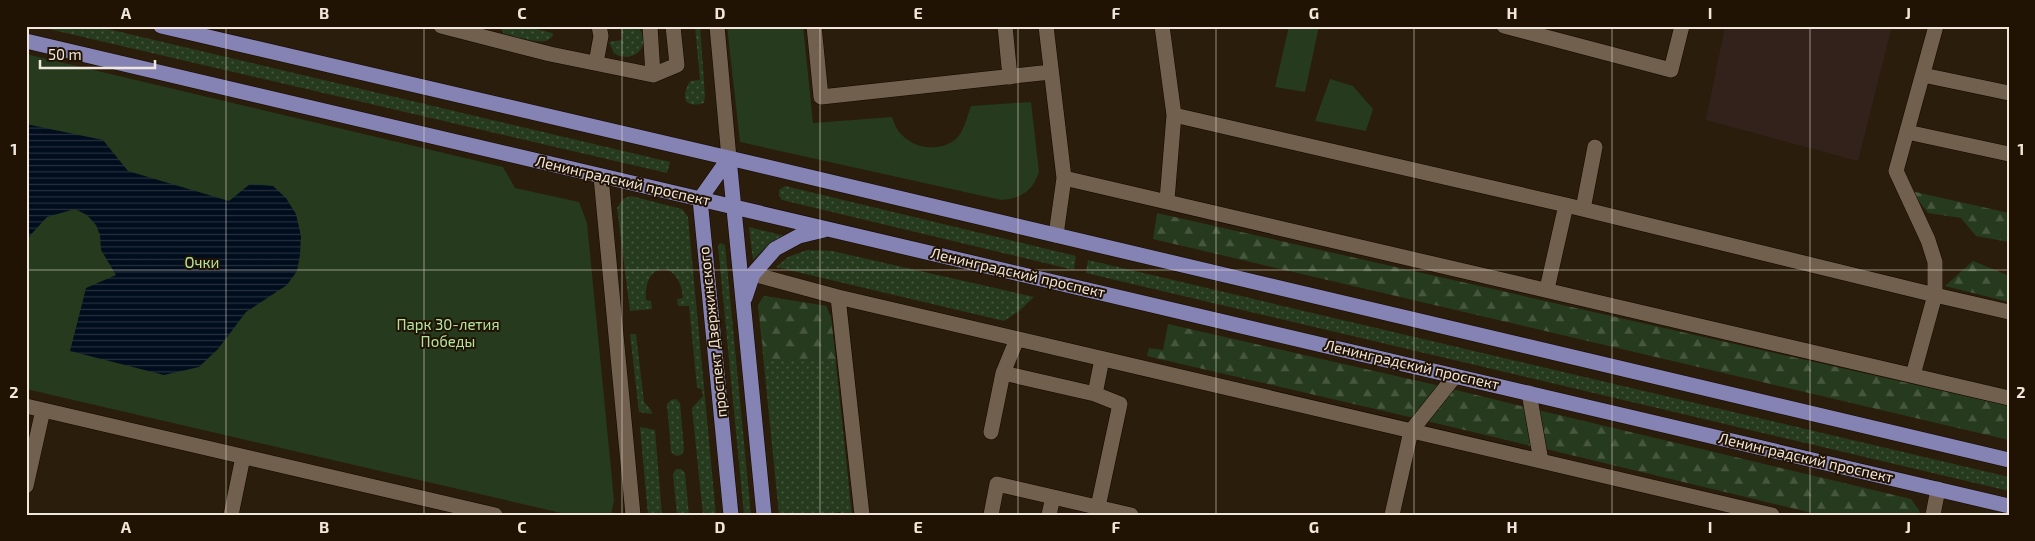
<svg xmlns="http://www.w3.org/2000/svg" width="2035" height="541" font-family="'Exo 2',sans-serif">
  <style>
    .education { fill: #33221b }
    .grass { fill: url(#grass-dots) }
    .forest { fill: url(#forest-firs) }
    .park { fill: #263b1e }
    .water { fill: url(#water-rules) }
    .lines { fill: none; stroke-linecap: round; stroke-linejoin: round }
    .minor-casing { stroke: #120700; stroke-width: 16 }
    .major-casing { stroke: #120700; stroke-width: 16 }
    .minor { stroke: #71604d; stroke-width: 15 }
    .major { stroke: #8582b4; stroke-width: 15 }
    .grid { fill: none; stroke: #f0e6db; stroke-width: 1; stroke-opacity: 0.55 }
    .labels { text-anchor: middle; stroke-width: 4; stroke-linejoin: round; paint-order: stroke }
    .street-label { font-size: 15px; fill: #f0e6db; stroke: #211303 }
    .park-label { font-size: 15px; fill: #b3e49f; stroke: #211303 }
    .neatline { fill: none; stroke: #f0e6db; stroke-width: 2 }
    .grid-label { font-size: 16px; text-anchor: middle; font-weight: bold; fill: #f0e6db }
  </style>
  <defs>
    <pattern id="grass-dots" width="8" height="8" patternUnits="userSpaceOnUse" patternTransform="scale(1.25)"><rect width="8" height="8" fill="#263b1e"/><path d="M2 2h.1M6 6h.1" fill="none" stroke="#46573e" stroke-width="1.8" stroke-linecap="round"/></pattern>
    <pattern id="forest-firs" width="22" height="20" patternUnits="userSpaceOnUse" patternTransform="scale(1.25)"><rect width="22" height="20" fill="#263b1e"/><path d="M5 1l3.5 6h-7zM16 11l3.5 6h-7z" fill="#46573e"/></pattern>
    <pattern id="water-rules" width="6" height="5" patternUnits="userSpaceOnUse" patternTransform="scale(1.25)"><rect width="6" height="5" fill="#000d1d"/><path d="M0 2.5h6" fill="none" stroke="#26303d"/></pattern>
  </defs>
  <rect width="100%" height="100%" fill="#2a1d0b"/>
  <path class="education" d="M 1725,26 L 1892,26 L 1858,161 L 1706,120 Z"/>
  <path class="grass" d="M 36,26 L 95,26 L 670,162 L 667,173 Z
    M 499,26 L 525,26 L 552,33 L 553,35 C 547,49 516,36 504,34 Z
    M 621,26 L 637,26 C 652,42 639,61 619,56 L 614,53 L 609,42 L 622,40 Z
    M 695,26 L 700,26 L 705,96 L 704,103 C 683,109 681,97 690,81 L 700,80 Z
    M 785,186 L 1076,256 L 1074,270 L 782,200 L 779,196 L 779,190 Z
    M 631,196 L 682,209 L 688,217 L 716,515 L 703,515 L 692,408 L 703,396 L 702,390 L 697,387 L 689,306 L 678,306 L 677,299 L 683,298 C 680,259 643,260 646,300 L 651,301 L 652,309 L 630,311 L 617,208 L 623,199 Z
    M 749,227 L 785,236 L 765,248 L 753,260 Z
    M 720,243 L 725,245 L 751,515 L 744,515 L 718,246 Z
    M 807,250 L 832,251 L 1034,297 L 1019,311 L 1004,321 L 776,267 L 788,257 Z
    M 1088,260 L 2009,477 L 2009,491 L 1086,273 Z
    M 764,296 L 826,306 L 831,318 L 852,515 L 841,515 L 840,512 L 824,515 L 779,515 L 758,305 Z
    M 630,334 L 636,334 L 644,402 L 651,410 L 652,414 L 639,412 Z
    M 676,399 L 680,403 L 684,450 L 681,455 L 676,456 L 671,452 L 667,404 L 671,400 Z
    M 640,427 L 655,430 L 662,515 L 648,515 Z
    M 676,469 L 681,469 L 685,473 L 689,515 L 677,515 L 673,474 Z"/>
  <path class="forest" d="M 1911,191 L 2009,213 L 2009,242 L 1976,236 L 1961,218 L 1928,213 Z
    M 1157,213 L 2009,406 L 2009,440 L 1153,239 Z
    M 1973,261 L 2007,275 L 2009,275 L 2009,302 L 1945,286 Z
    M 764,296 L 826,306 L 831,318 L 836,361 L 765,361 L 758,305 Z
    M 1168,324 L 1440,386 L 1414,418 L 1147,356 L 1149,348 L 1163,350 Z
    M 1452,389 L 1525,407 L 1531,446 L 1427,421 Z
    M 1538,410 L 1911,499 L 1919,510 L 1920,515 L 1821,515 L 1546,449 Z"/>
  <path class="park" d="M 727,26 L 803,26 L 813,123 L 892,117 C 894,123 897,130 901,134 C 915,150 942,152 957,138 C 965,129 967,116 971,106 L 1031,102 L 1039,172 C 1033,191 1020,199 1001,200 L 740,142 Z
    M 1289,26 L 1319,26 L 1305,92 L 1275,87 Z
    M 26,54 L 503,167 L 515,188 L 579,202 L 587,223 L 614,500 L 611,515 L 570,515 L 26,389 Z
    M 1330,79 L 1353,86 L 1373,109 L 1366,131 L 1315,121 Z"/>
  <path class="water" d="M 26,124 L 103,140 L 128,171 L 229,201 L 250,184 L 273,186 L 286,198 L 296,214 L 301,236 L 300,255 L 297,271 L 287,285 L 246,312 L 218,349 L 199,367 L 164,375 L 70,351 L 86,288 L 116,275 L 101,250 L 100,235 L 96,225 L 87,215 L 75,209 L 47,217 L 26,240 Z"/>
  <g class="lines">
    <defs>
      <path id="minor" d="M 441,26 L 550,54 L 653,75 L 677,65 L 673,26
        M 650,26 L 653,75
        M 717,26 L 729,158
        M 814,26 L 821,97 L 1051,72
        M 1005,26 L 1010,77
        M 1046,26 L 1064,178 L 1056,235
        M 1162,26 L 1174,115 L 1167,200
        M 1504,26 L 1671,70 L 1682,26
        M 1936,26 L 1896,171 L 1928,240 L 1935,262 L 1935,295 L 2009,312
        M 596,63 L 601,36 L 599,26
        M 1923,75 L 2009,93
        M 1174,115 L 1566,205
        M 1907,132 L 2009,154
        M 601,177 L 633,515
        M 1064,178 L 2009,398
        M 1583,209 L 1595,147
        M 753,274 L 838,297 L 1772,515
        M 1547,289 L 1566,205 L 1935,295 L 1913,375
        M 838,297 L 862,515
        M 1003,373 L 1017,339
        M 1529,393 L 1541,461
        M 26,406 L 495,515
        M 991,432 L 1003,373 L 1095,394
        M 26,486 L 43,410
        M 1098,507 L 1120,404 L 1095,394 L 1102,359
        M 231,515 L 243,457
        M 991,515 L 997,484 L 1131,515
        M 1049,515 L 1053,497
        M 1392,515 L 1411,431 L 1455,376
        M 1933,515 L 1938,489"/>
      <path id="major" d="M 161,26 L 729,158 L 2009,460
        M 26,41 L 2009,506
        M 729,158 L 700,199 L 731,515
        M 729,158 L 764,515
        M 745,298 L 753,274 L 775,249 L 799,236 L 824,230"/>
    </defs>
    <use href="#minor" class="minor-casing"/>
    <use href="#major" class="major-casing"/>
    <use href="#minor" class="minor"/>
    <use href="#major" class="major"/>
  </g>
  <path class="grid" d="M 226,26 L 226,515M 424,26 L 424,515M 622,26 L 622,515M 820,26 L 820,515M 1018,26 L 1018,515M 1216,26 L 1216,515M 1414,26 L 1414,515M 1612,26 L 1612,515M 1810,26 L 1810,515M 26,270 L 2009,270"/>
  <g class="labels">
    <g class="street-label">
      <text transform="translate(623 181) rotate(13)" y="5">Ленинградский проспект</text>
      <text transform="translate(1018 273) rotate(13)" y="5">Ленинградский проспект</text>
      <text transform="translate(713 332) rotate(-96)" y="5">проспект Дзержинского</text>
      <text transform="translate(1412 365) rotate(13)" y="5">Ленинградский проспект</text>
      <text transform="translate(1806 458) rotate(13)" y="5">Ленинградский проспект</text>
    </g>
    <g class="park-label">
      <text x="202" y="268">Очки</text>
      <text x="448" y="330">Парк 30-летия<tspan x="448" dy="17">Победы</tspan></text>
    </g>
  </g>
  <rect width="2035" height="541" fill="none" stroke="#211303" stroke-width="55"/>
  <path d="M40 60v8h115v-8" fill="none" stroke="#f0e6db" stroke-width="2.5"/>
  <text x="48" y="60" font-size="15" fill="#f0e6db" stroke="#211303" stroke-width="4" paint-order="stroke">50 m</text>
  <rect x="28" y="28" width="1980" height="486" class="neatline"/>
  <g class="grid-label">
    <text x="126" y="19">A</text>
    <text x="324" y="19">B</text>
    <text x="522" y="19">C</text>
    <text x="720" y="19">D</text>
    <text x="918" y="19">E</text>
    <text x="1116" y="19">F</text>
    <text x="1314" y="19">G</text>
    <text x="1512" y="19">H</text>
    <text x="1710" y="19">I</text>
    <text x="1908" y="19">J</text>
    <text x="14" y="155">1</text>
    <text x="2021" y="155">1</text>
    <text x="14" y="398">2</text>
    <text x="2021" y="398">2</text>
    <text x="126" y="533">A</text>
    <text x="324" y="533">B</text>
    <text x="522" y="533">C</text>
    <text x="720" y="533">D</text>
    <text x="918" y="533">E</text>
    <text x="1116" y="533">F</text>
    <text x="1314" y="533">G</text>
    <text x="1512" y="533">H</text>
    <text x="1710" y="533">I</text>
    <text x="1908" y="533">J</text>
  </g>
</svg>
